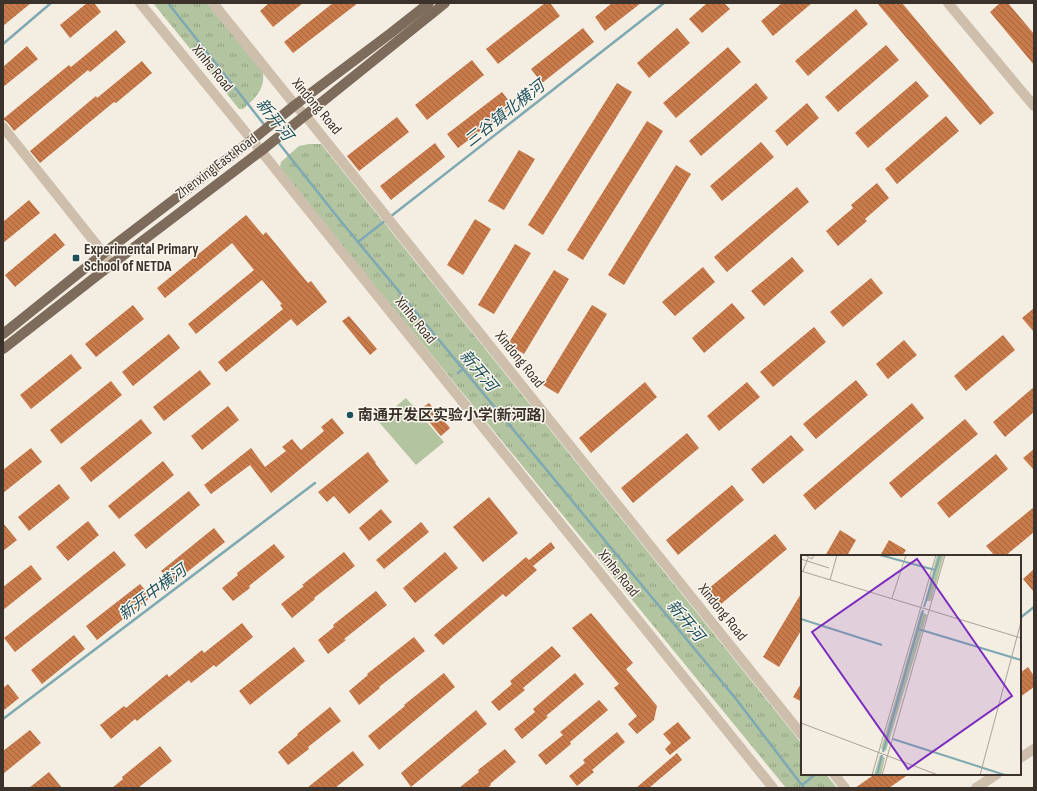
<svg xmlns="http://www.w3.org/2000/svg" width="1037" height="791" font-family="'Sofia Sans Condensed','Noto Sans SC',sans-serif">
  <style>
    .grass { fill: url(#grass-tufts) }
    .pitch { fill: #b3c4a0 }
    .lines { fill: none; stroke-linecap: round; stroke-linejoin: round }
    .stream { stroke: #7fa9b2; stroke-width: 2.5 }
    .building { fill: url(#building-back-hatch) }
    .minor { stroke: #cdbfac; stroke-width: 10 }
    .major { stroke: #7d6b5c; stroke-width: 10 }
    .poi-dot { fill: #1f515e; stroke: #fbf7ee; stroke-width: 1.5 }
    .labels { text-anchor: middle; stroke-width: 3; stroke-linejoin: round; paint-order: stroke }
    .street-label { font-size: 15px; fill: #3b322b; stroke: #fbf7ee }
    .poi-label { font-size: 15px; font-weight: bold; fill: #3b322b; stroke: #fbf7ee; text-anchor: start }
    .water-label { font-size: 16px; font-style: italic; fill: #1f515e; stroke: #fbf7ee }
    .inset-river { fill: none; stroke: #7fa9b2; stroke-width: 2 }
    .inset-road { fill: none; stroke: #aaa298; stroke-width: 1 }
    .view { fill: #7b2cbf; fill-opacity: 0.15; stroke: #7b2cbf; stroke-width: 2 }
    .inset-edge { fill: none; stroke: #3b322b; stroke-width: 2 }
  </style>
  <defs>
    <pattern id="grass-tufts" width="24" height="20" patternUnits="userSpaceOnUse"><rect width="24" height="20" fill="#b3c4a0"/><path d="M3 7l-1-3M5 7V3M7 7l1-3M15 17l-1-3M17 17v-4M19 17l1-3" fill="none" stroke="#93a083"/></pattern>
    <pattern id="building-back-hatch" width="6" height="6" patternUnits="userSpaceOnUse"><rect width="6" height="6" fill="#c87a4a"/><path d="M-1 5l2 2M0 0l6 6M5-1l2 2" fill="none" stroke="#a4653e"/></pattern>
  </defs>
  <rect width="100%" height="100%" fill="#f4ede1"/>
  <path class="grass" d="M 153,3 L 207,3 L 263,72 C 265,90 255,98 243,109 L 239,109 Z
    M 309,144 L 321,144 L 802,744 L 802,774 L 826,774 L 837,788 L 786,788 L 282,172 L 280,167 L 281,162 L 299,146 Z"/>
  <path class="pitch" d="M 406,398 L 444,442 L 416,465 L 378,421 Z"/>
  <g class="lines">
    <path class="stream" d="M 168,3 L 266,127
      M 3,44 L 51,3
      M 278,142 L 339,219 L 736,699 L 804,788
      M 390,217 L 664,3
      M 358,242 L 386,220
      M 458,373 L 463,369
      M 1020,618 L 1034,607
      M 3,719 L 315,483
      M 802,785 L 816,774"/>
  </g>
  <path class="building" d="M 6,3 L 31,3 L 3,26 L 3,5 Z
    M 87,3 L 94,3 L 101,12 L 70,38 L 60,25 Z
    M 269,3 L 303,3 L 273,27 L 260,11 Z
    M 333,3 L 358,3 L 293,53 L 284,42 Z
    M 545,3 L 550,3 L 560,16 L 498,64 L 486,49 Z
    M 612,3 L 641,3 L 605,31 L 595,17 Z
    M 707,3 L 724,3 L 730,9 L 702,33 L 689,19 Z
    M 782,3 L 812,3 L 773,36 L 761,21 Z
    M 877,3 L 902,3 L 994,113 L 980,125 Z
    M 1000,3 L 1008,3 L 1034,34 L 1034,65 L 990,12 Z
    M 856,9 L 868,24 L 808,76 L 795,61 Z
    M 583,28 L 594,42 L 542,83 L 531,69 Z
    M 677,28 L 690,43 L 649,78 L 637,63 Z
    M 116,30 L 126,42 L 90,72 L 88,70 L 14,131 L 8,123 L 3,119 L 69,65 L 71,67 Z
    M 886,45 L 899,60 L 838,112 L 825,97 Z
    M 27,46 L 38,59 L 3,87 L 3,67 Z
    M 728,47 L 741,62 L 676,118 L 663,103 Z
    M 472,60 L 484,75 L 427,120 L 415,105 Z
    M 142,61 L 152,73 L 116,103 L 114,102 L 40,163 L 30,151 L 96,96 L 97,98 Z
    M 916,81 L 929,96 L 868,148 L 855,133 Z
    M 617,83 L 632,92 L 543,235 L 528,225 Z
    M 756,83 L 768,98 L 701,156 L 689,141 Z
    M 502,92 L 513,106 L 458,148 L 447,134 Z
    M 807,103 L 819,118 L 787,146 L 775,131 Z
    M 946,116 L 959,131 L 897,184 L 885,169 Z
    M 397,117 L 409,132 L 359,171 L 347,156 Z
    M 647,121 L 663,131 L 583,260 L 567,250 Z
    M 761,142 L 774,157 L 722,201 L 710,186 Z
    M 435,143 L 445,157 L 391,200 L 380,186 Z
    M 519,150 L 535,159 L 504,210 L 488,201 Z
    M 676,165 L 691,174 L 624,285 L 608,275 Z
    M 877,183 L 889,198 L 865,219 L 867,221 L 838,246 L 826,231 L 853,208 L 851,205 Z
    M 797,187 L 809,202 L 727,272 L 714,257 Z
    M 29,200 L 40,213 L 3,243 L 3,222 Z
    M 246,215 L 263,235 L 266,232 L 308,283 L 311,281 L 327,302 L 297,326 L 291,319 L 226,372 L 218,362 L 283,309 L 280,305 L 282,304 L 262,280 L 196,334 L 188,324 L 254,270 L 232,243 L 165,298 L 157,288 Z
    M 475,219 L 491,229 L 463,275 L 447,265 Z
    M 55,233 L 65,245 L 15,287 L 5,275 Z
    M 515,244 L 531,253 L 494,314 L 478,305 Z
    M 792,257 L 804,271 L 764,306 L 751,291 Z
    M 703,267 L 715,282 L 675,316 L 662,302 Z
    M 554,270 L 569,279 L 524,354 L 508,344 Z
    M 871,278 L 883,293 L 843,327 L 830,312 Z
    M 732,303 L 745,318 L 704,353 L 692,338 Z
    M 133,305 L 144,319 L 96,357 L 85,344 Z
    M 592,305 L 607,314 L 558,394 L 543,385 Z
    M 1034,308 L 1034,332 L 1022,318 Z
    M 349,316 L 377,349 L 370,355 L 342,321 Z
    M 814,327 L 826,342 L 773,387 L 760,372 Z
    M 169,334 L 180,348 L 133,386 L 122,372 Z
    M 1003,335 L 1015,350 L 966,391 L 954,376 Z
    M 904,340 L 917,355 L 888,379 L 876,364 Z
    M 71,354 L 82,368 L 31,409 L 20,395 Z
    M 200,370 L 211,384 L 164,421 L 153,407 Z
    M 856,380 L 868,395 L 816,439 L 803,424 Z
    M 111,381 L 122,395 L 61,444 L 50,430 Z
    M 645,382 L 657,397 L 591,453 L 579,438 Z
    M 747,382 L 760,397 L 719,431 L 707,416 Z
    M 1034,387 L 1034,412 L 1005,437 L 993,422 Z
    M 429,403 L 450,428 L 441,436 L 419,410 Z
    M 912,403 L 924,418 L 815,510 L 803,495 Z
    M 228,406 L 239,420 L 202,450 L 191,436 Z
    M 332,418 L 344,433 L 271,493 L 250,465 L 211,494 L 204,485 L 251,448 L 265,467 L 286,451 L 282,447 L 292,439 L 301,450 L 324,431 L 321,427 Z
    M 141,419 L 152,433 L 91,482 L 80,468 Z
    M 965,419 L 978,434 L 901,498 L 889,483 Z
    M 687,433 L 699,448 L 633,503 L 621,488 Z
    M 791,435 L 804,450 L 763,484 L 751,469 Z
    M 31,448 L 42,462 L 3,493 L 3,470 Z
    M 1034,449 L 1034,470 L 1023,458 Z
    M 368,452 L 376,463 L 375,463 L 389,481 L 349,514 L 334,496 L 327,502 L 318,492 Z
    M 996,454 L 1008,469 L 949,518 L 937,503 Z
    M 163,461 L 174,475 L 119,519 L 108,506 Z
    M 59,484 L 70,498 L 29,531 L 18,517 Z
    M 732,485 L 744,500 L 678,555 L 666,540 Z
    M 189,491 L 200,505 L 146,549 L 134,535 Z
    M 489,497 L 518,533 L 483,562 L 453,527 Z
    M 1034,507 L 1034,532 L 1005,556 L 995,556 L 986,546 Z
    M 381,509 L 392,522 L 369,541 L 359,528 Z
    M 88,521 L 99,535 L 68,561 L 56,547 Z
    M 421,522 L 429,532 L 384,569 L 376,560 Z
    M 3,523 L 17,540 L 3,551 Z
    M 214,528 L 225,542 L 172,584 L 161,571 Z
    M 840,530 L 856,540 L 847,556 L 825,556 Z
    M 775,534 L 787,549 L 721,604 L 708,589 Z
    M 889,540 L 906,550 L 902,556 L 880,556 Z
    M 551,542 L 555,548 L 533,566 L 537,570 L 506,597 L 503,594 L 443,645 L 434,635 L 526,557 L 529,560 Z
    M 274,544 L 285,557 L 249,586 L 250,588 L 233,601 L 222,588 L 238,575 L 237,573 Z
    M 114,551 L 126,565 L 15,652 L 4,638 Z
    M 344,552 L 355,566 L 314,598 L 315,599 L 292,618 L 281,604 L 304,586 L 302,585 Z
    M 445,552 L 458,568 L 415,603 L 403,588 Z
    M 31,565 L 42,579 L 3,610 L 3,587 Z
    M 1034,569 L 1034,592 L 1023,579 Z
    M 140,584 L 151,597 L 97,640 L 86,626 Z
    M 376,591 L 387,605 L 344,639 L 346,640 L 328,654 L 318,640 L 334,627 L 333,625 Z
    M 802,592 L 802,629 L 779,667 L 763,657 Z
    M 591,613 L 633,663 L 626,669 L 657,706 L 654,720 L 637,734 L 628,724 L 637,716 L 614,688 L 619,684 L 572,628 Z
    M 242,623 L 253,637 L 216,667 L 214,665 L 191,683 L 189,680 L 137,721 L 135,719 L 111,739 L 100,725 L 124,706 L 126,708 L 167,674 L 169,677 L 202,650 L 204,653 Z
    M 74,635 L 85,649 L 42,684 L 31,670 Z
    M 414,637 L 425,651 L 379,687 L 380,688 L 359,705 L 349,691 L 368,675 L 367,674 Z
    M 552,646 L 561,656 L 523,688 L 525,690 L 499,711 L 491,702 L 512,684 L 510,681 Z
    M 294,647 L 305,661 L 250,705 L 239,691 Z
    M 1028,667 L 1034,676 L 1034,687 L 1020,697 L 1020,673 Z
    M 444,673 L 455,687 L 379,750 L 368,736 L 405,706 L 404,705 Z
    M 575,673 L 584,684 L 546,716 L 548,717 L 522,739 L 514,729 L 535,712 L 533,709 Z
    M 802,682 L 802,702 L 793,697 Z
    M 8,684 L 19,698 L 3,711 L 3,688 Z
    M 599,700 L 608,710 L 570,742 L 571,744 L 546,765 L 538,755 L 563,735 L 560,732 Z
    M 330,707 L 341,721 L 308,747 L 309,749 L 288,765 L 278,752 L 298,735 L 297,734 Z
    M 476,710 L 487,724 L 411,787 L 401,773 Z
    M 678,722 L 691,738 L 670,755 L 665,749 L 671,743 L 663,734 Z
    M 30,730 L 41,743 L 3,774 L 3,751 Z
    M 617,732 L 625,742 L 592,770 L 594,772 L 577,786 L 569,776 L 585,763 L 583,760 Z
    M 160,746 L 172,761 L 138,788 L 112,788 L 123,779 L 122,777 Z
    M 505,749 L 516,762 L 490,784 L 491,785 L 487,788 L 459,788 L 479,772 L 478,770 Z
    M 353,751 L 364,765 L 335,788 L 307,788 Z
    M 677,753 L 682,760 L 649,788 L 636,788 Z
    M 49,772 L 62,788 L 29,788 Z
    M 875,774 L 909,774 L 889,788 L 855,788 Z"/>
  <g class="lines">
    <path class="minor" d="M 140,3 L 261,151 L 773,788
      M 213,3 L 295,105 L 305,115 L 802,735
      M 948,3 L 1034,106
      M 3,127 L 112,264
      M 1020,758 L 1034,749
      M 834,774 L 845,788
      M 976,788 L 997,774"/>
    <path class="major" d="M 3,334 L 104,253 L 252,140 L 295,105 L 391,33 L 429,3
      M 3,349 L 112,264 L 261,151 L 445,3"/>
  </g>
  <g class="poi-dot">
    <rect x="72" y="254" width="8" height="8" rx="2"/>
    <circle cx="350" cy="415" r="4"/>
  </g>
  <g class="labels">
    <g class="street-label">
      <text transform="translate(213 68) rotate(51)" y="5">Xinhe Road</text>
      <text transform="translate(317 106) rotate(50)" y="5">Xindong Road</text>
      <text transform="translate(216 166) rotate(-37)" y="5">Zhenxing East Road</text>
      <text transform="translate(416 320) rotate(51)" y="5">Xinhe Road</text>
      <text transform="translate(520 359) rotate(51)" y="5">Xindong Road</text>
      <text transform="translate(619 573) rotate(51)" y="5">Xinhe Road</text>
      <text transform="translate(723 612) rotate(51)" y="5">Xindong Road</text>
    </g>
    <g class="poi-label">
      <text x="84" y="254">Experimental Primary<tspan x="84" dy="17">School of NETDA</tspan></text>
      <text x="358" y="420">南通开发区实验小学(新河路)</text>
    </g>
    <g class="water-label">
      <text transform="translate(504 113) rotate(-38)" y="6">三谷镇北横河</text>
      <text transform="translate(275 119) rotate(52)" y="6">新开河</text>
      <text transform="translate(479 370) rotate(50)" y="6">新开河</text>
      <text transform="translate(152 592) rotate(-37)" y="6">新开中横河</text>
      <text transform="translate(686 620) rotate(50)" y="6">新开河</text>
    </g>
  </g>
  <g transform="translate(801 555)">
    <rect width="220" height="220" fill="#f4ede1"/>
    <path d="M 136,0 L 143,0 L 130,46 L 124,46 ZM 120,56 L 126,60 L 85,196 L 80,194 ZM 79,200 L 84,203 L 80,220 L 73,220 Z" fill="#b3c4a0"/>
    <path class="inset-river" d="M 79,0 L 134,15M 123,52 L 139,0M 0,64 L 81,90M 117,74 L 220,105M 92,184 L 204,220M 82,197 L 122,55M 76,220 L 81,200"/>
    <path class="inset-road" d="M 4,0 L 11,4 L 13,0M 0,4 L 28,13M 0,16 L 220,83M 2,16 L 7,3M 29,25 L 36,0M 91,43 L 105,0M 0,168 L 137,220M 71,220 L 135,0M 81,220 L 144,0M 179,220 L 220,67"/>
    <path class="view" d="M 116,4 L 211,141 L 107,214 L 11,77 Z"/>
    <rect width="220" height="220" class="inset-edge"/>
  </g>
  <rect width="1037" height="791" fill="none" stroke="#3b322b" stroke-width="8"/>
</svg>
